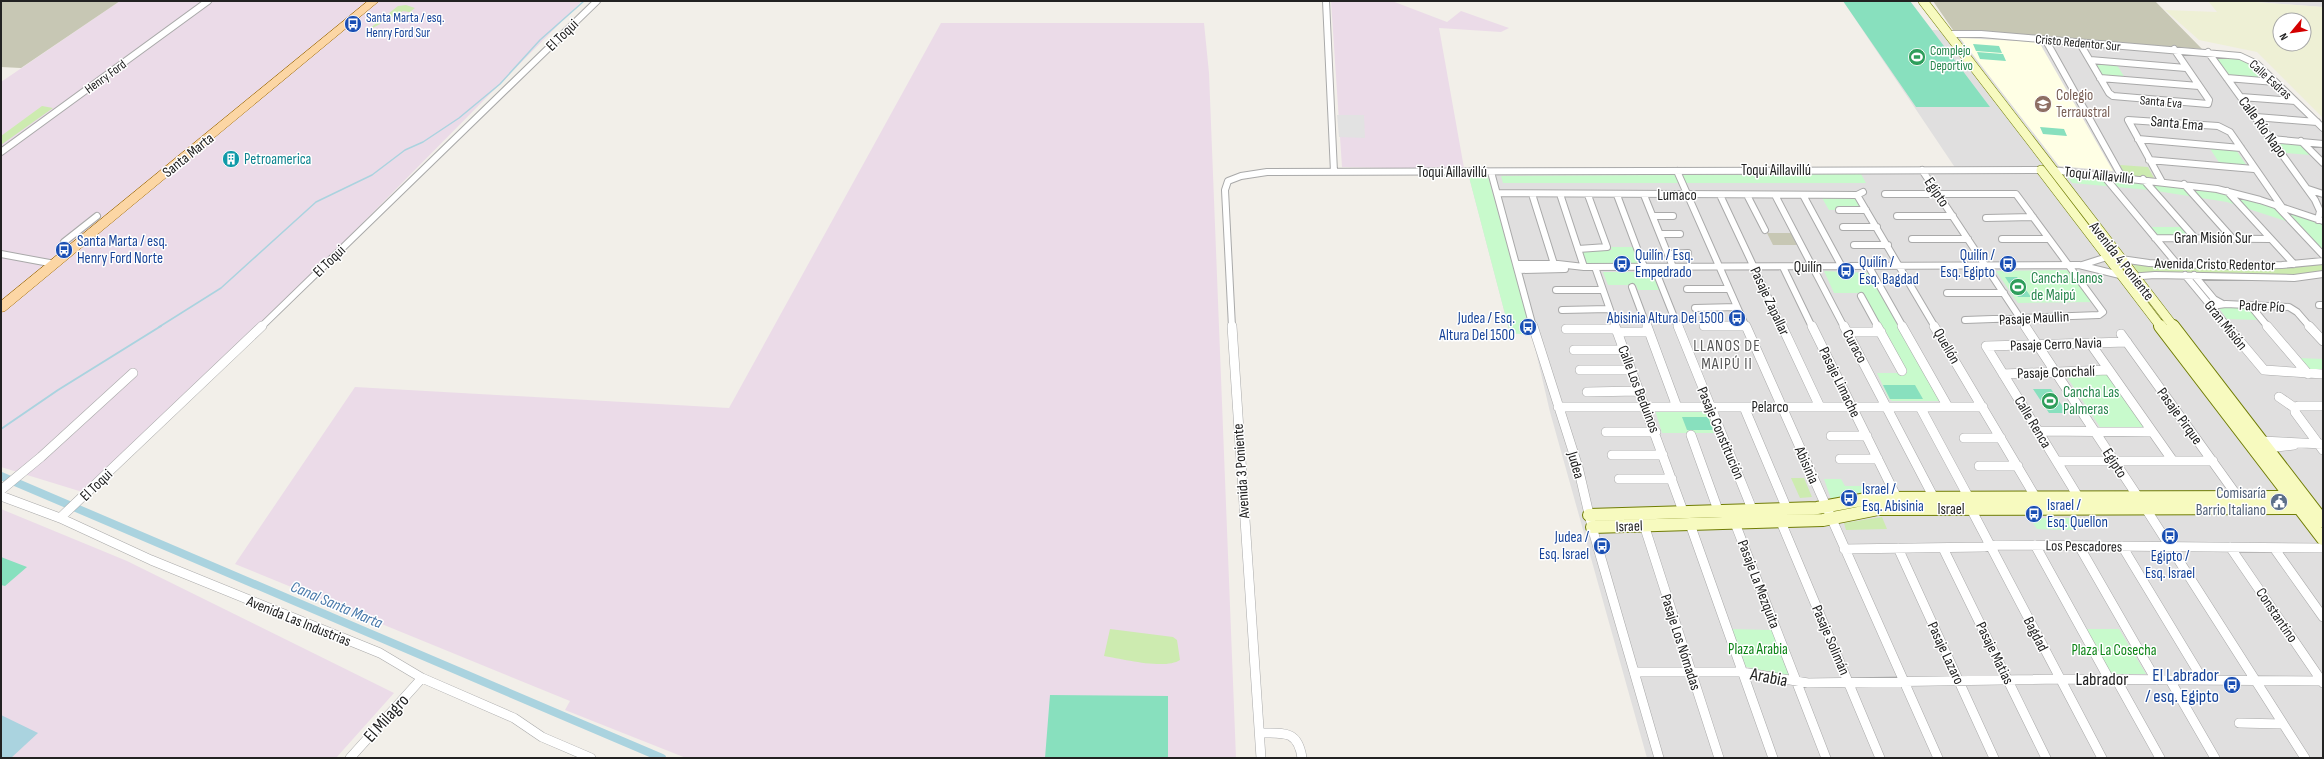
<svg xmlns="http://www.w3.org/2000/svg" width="2324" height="759" font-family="'Sofia Sans Condensed',sans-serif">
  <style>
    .residential { fill: #e0dfdf }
    .industrial { fill: #ebdbe8 }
    .education { fill: #ffffe5 }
    .construction { fill: #c7c7b4 }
    .farmland { fill: #eef0d5; fill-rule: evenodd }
    .grass { fill: #cdebb0 }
    .park { fill: #c8facc }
    .pitch { fill: #88e0be }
    .parking { fill: #e2e2e2 }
    .water { fill: #aad3df }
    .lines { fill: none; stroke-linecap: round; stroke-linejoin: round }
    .stream-far1 { stroke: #aad3df; stroke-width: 1.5 }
    .stream { stroke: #aad3df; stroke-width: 2 }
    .canal { stroke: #aad3df; stroke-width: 8 }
    .street-far1-casing { stroke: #a9a9a9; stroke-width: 8 }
    .street-casing { stroke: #a9a9a9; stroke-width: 10 }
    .secondary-far1-casing { stroke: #707d05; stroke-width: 10 }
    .secondary-casing { stroke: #707d05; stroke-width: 14 }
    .primary-casing { stroke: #a06b00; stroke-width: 1 }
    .street-far1 { stroke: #fff; stroke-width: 6 }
    .street { stroke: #fff; stroke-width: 9 }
    .secondary-far1 { stroke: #f7fabf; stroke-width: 9 }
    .secondary { stroke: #f7fabf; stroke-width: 12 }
    .primary { fill: #fcd6a4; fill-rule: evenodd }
    .labels { text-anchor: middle; stroke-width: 3; stroke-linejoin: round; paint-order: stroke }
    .far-transit-label { font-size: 13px; fill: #164399; stroke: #fff; text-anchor: start }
    .far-street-label { font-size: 13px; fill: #222; stroke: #fff }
    .far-leisure-label { font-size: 13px; fill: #27864d; stroke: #fff; text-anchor: start }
    .street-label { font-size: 15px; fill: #222; stroke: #fff }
    .education-label { font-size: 15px; fill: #785e54; stroke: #fff; text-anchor: start }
    .culture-label { font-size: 15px; fill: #0d838f; stroke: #fff; text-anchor: start }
    .transit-label { font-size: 15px; fill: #164399; stroke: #fff; text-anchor: start }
    .leisure-label { font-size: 15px; fill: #27864d; stroke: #fff; text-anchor: start }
    .service-label { font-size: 15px; fill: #4e5e75; stroke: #fff; text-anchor: end }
    .park-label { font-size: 15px; fill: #0c8416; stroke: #fff }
    .neighbourhood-label { font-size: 16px; letter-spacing: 1px; fill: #555; stroke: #fff }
    .water-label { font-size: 16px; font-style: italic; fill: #4a7aab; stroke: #fff }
    .near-transit-label { font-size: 18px; fill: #164399; stroke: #fff; text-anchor: end }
    .near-street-label { font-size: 18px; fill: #222; stroke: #fff }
  </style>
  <rect width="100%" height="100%" fill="#f2efe9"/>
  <path class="residential" d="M 1843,1 L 1910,1 L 1932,30 L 1961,31 L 2188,50 L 2228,51 L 2244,55 L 2323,127 L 2323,758 L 1647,758 L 1550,412 L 1532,335 L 1510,333 L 1468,173 L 1958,172 Z
    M 2243,1 L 2323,1 L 2323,7 Z"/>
  <path class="industrial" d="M 120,1 L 582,1 L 226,361 L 89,494 L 1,467 L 1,82 Z
    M 1331,1 L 1392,1 L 1447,22 L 1461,11 L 1509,28 L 1501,32 L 1439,28 L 1464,168 L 1433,167 L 1433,169 L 1342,167 Z
    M 941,23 L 1204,23 L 1209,73 L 1236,758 L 686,758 L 565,710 L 570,701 L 235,564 L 355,387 L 729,408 Z
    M 1,509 L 127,561 L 394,693 L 336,758 L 1,758 Z"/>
  <path class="education" d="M 1960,38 L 2039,42 L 2113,171 L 2059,166 Z"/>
  <path class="construction" d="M 1,1 L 120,1 L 21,68 L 1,67 Z
    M 1933,1 L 2155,1 L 2202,49 L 1953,30 Z
    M 1767,233 L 1791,233 L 1797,245 L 1773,245 Z"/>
  <path class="farmland" d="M 2212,1 L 2243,1 L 2323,7 L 2323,118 L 2257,52 L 2199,40 L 2165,10 L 2217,12 L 2209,2 ZM 2280,20 L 2304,20 L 2304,44 L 2280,44 Z"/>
  <path class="grass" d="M 406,5 L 415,8 L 411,11 L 414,13 L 403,11 L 364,33 L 398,6 Z
    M 42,106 L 53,108 L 1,145 L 1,136 Z
    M 2120,165 L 2148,167 L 2154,178 L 2125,175 Z
    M 2132,263 L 2323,264 L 2323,272 L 2299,275 L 2139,273 Z
    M 1791,478 L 1804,478 L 1812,497 L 1800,498 Z
    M 1882,517 L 1887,529 L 1846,530 L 1844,523 Z
    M 1110,629 L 1173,637 L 1177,640 L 1180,660 C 1165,670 1123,659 1104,656 Z"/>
  <path class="park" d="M 2213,55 C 2239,56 2250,62 2268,79 L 2230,76 Z
    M 2095,63 L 2117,65 L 2125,78 L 2103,76 Z
    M 2276,141 L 2301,144 L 2310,155 L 2286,153 Z
    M 2209,147 L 2236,150 L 2247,166 L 2220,164 Z
    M 1468,173 L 1487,173 L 1532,335 L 1510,333 Z
    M 1861,174 L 1866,183 L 1503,183 L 1501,176 Z
    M 2066,174 L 2188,186 L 2261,203 L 2323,224 L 2323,250 L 2301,226 L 2227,202 L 2150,190 L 2072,183 Z
    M 1822,198 L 1855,198 L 1862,209 L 1829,210 Z
    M 2151,227 L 2182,227 L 2190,236 L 2159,236 Z
    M 1611,247 L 1634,247 L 1641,263 L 1585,263 L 1581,250 L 1612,250 Z
    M 2069,270 L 2093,302 L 2018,303 L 1996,271 Z
    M 1824,271 L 1871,273 L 1941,401 L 1892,401 L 1889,399 L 1877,373 L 1907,373 L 1863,293 L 1834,293 Z
    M 1603,272 L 1654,272 L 1661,290 L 1638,290 L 1636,285 L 1608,285 Z
    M 2219,308 L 2248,308 L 2260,320 L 2227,319 Z
    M 2298,358 L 2323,359 L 2323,370 L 2307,369 Z
    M 2065,374 L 2109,374 L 2146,427 L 2100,427 Z
    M 1655,410 L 1708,411 L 1717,433 L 1662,433 Z
    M 1824,479 L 1841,479 L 1845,486 L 1887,486 L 1890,493 L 1858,493 L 1831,499 Z
    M 2030,518 L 2070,518 L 2077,530 L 2037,529 Z
    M 1730,629 L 1772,630 L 1789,676 L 1742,666 Z
    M 2085,629 L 2119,629 L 2146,674 L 2110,674 Z"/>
  <path class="pitch" d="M 1843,1 L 1910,1 L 1990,107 L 1916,107 Z
    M 1973,44 L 1999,46 L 2002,53 L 1976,51 Z
    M 1977,52 L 2003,54 L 2006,61 L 1980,59 Z
    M 2040,127 L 2064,129 L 2067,136 L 2043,134 Z
    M 2005,277 L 2017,277 L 2031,297 L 2018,297 Z
    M 1883,385 L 1915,385 L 1923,399 L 1890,399 Z
    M 2033,389 L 2051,389 L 2067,413 L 2049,413 Z
    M 1682,417 L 1708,417 L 1713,430 L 1687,430 Z
    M 1,557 L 27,567 L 5,586 L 1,585 Z
    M 1050,695 L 1168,696 L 1168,758 L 1045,758 Z"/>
  <path class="parking" d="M 1337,115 L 1364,115 L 1365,138 L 1339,137 Z"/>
  <path class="water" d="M 1,715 L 38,733 L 11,758 L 1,758 Z"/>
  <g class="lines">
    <path class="stream-far1" d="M 159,327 L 221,288 L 316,202 L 372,175 L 405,150 L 423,142 L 459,118 L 500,84 L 540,40 L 584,1"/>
    <path class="stream" d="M 1,429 L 58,390 L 161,326"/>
    <path class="canal" d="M 1,476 L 662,758"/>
    <defs>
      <path id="street-far1" d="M 1326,1 L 1334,172
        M 1949,34 L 1981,34 L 2240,56 L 2257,64 L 2323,128
        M 2045,39 L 2122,177
        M 2079,42 L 2109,93 L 2113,96 L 2208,104 L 2209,100 L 2174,49
        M 2208,52 L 2315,200 L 2320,211 L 2318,220
        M 2090,60 L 2186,68
        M 2100,78 L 2199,86
        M 2227,78 L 2275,82
        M 2241,97 L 2295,101
        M 2256,117 L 2317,122
        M 2138,139 L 2241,148
        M 2271,139 L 2323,144
        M 2301,141 L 2323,163
        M 1,152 L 208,1
        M 2149,160 L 2254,169
        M 1922,170 L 2026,327
        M 2052,170 L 2217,189 L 2260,200 L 2323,221
        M 1677,171 L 1746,327
        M 1491,172 L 1533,327
        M 2103,175 L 2177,264
        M 2143,179 L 2195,238
        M 2162,182 L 2128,120 L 2218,126 L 2230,132 L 2282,207
        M 2184,184 L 2233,239
        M 2308,189 L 2323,194
        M 2227,191 L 2294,264
        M 1497,193 L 1857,195 L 1863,192
        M 1532,194 L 1554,264
        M 1560,194 L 1584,267
        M 1885,194 L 2016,194 L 2103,312 L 2099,315 L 1965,320
        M 1617,195 L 1644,267
        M 1644,195 L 1673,267
        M 1720,195 L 1782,327
        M 1747,195 L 1765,230
        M 1775,195 L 1844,327
        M 1803,195 L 1842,267
        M 1857,195 L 1935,327
        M 2277,206 L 2323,255
        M 1839,210 L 1866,210
        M 1653,216 L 1673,216
        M 1897,216 L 1953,216
        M 1986,218 L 2033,217
        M 1843,227 L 1877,227
        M 1660,234 L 1680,234
        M 2155,238 L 2270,239
        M 1912,239 L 1968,239
        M 2002,239 L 2049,239
        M 64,242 L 97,216
        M 1854,245 L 1888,245
        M 1578,249 L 1607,247 L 1588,195
        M 1,254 L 55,264
        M 1668,254 L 1688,253
        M 1517,264 L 1558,264 L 1584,267 L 2079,265 L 2128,277 L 2155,275 L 2294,278 L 2323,274
        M 2082,265 L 2107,257 L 2149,263 L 2229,266 L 2282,265 L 2323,261
        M 1595,267 L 1616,327
        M 1654,267 L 1678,327
        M 1783,267 L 1812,327
        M 1869,267 L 1903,327
        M 1519,270 L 1565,269
        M 2185,275 L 2228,327
        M 2194,275 L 2214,299 L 2223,304
        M 1632,287 L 1647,327
        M 1687,289 L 1729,289
        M 1556,290 L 1603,290
        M 1947,293 L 2004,293
        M 1861,296 L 1878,327
        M 2250,305 L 2268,327
        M 2319,305 L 2323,305
        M 2211,306 L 2226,304 L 2289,307 L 2297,312 L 2310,327
        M 1695,308 L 1737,307
        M 1562,310 L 1609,309
        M 1704,326 L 1745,326
        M 261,327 L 597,1
        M 1232,327 L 1225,190 L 1228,181 L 1241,176 L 1267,172 L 2041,170"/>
      <path id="street" d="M 1232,326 L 1261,758
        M 1533,326 L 1578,467 L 1592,527 L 1659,758
        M 1615,326 L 1683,511
        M 1647,326 L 1677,407
        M 1678,326 L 1752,509
        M 1704,326 L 1745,326
        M 1746,326 L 1938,758
        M 1782,326 L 1820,407
        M 1812,326 L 1897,498
        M 1844,326 L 1934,498
        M 1877,326 L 1902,371
        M 1902,326 L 1948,407
        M 1934,326 L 2036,498
        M 2025,326 L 2146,509 L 2305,758
        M 2227,326 L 2264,370 L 2323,374
        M 2267,326 L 2308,374
        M 2309,326 L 2323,341
        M 1566,329 L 1616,329
        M 1617,332 L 1649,332
        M 1847,332 L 1881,332
        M 2121,334 L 2238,497
        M 2090,343 L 2173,461
        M 1574,350 L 1623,350
        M 1580,370 L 1630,370
        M 2003,374 L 2109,370
        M 1587,392 L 1638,391
        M 2279,397 L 2295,408
        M 1558,407 L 1983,407
        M 1744,407 L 1787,509
        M 1920,407 L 1969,498
        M 2295,408 L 2295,412 L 2323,450
        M 2295,408 L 2298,406 L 2323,406
        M 2038,431 L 2152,432
        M 1606,432 L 1656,432
        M 1691,435 L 1718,510
        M 1831,436 L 1867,436
        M 1964,438 L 2001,438
        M 2261,441 L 2323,444
        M 2267,448 L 2294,445
        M 1612,455 L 1663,455
        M 1840,459 L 1878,459
        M 2057,461 L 2213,461
        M 1979,466 L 2018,466
        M 1619,479 L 1672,479
        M 1,490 L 41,457 L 133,373
        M 1,496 L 60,518 L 151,560 L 380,653 L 422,678 L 514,718 L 542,737 L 591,758
        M 2079,498 L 1986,346 L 2127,342
        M 1971,509 L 2102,758
        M 60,518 L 262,326
        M 1781,522 L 1880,758
        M 1735,523 L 1826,758
        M 1690,524 L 1773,758
        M 1644,525 L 1719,758
        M 2035,545 L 2109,679
        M 2079,546 L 2156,680
        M 2122,546 L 2203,680
        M 2230,547 L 2323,683
        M 1898,548 L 1994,758
        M 1943,548 L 2046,758
        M 2274,548 L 2323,617
        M 1844,549 L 1984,547 L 1996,545 L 2323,548
        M 1634,672 L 1742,672 L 1808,683 L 2060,679 L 2323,681
        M 2116,679 L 2160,758
        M 2170,680 L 2215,758
        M 2239,723 L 2283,724
        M 1260,733 C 1284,733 1298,730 1302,758
        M 350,758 L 422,678"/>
      <path id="secondary-far1" d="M 1923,1 L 2174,327
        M 2041,170 L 2161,327"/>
      <path id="secondary" d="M 2160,326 L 2323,539
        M 2173,326 L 2323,521
        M 1589,515 L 1817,508 L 1872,498 L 2295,497 L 2306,499
        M 1592,527 L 1823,520 L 1878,509 L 2300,508 L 2305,507 L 2307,501"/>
      <path id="primary" d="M 368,1 L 379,1 L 5,311 L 1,312 L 1,301 Z"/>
    </defs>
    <use href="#street-far1" class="street-far1-casing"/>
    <use href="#street" class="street-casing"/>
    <use href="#secondary-far1" class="secondary-far1-casing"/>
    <use href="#secondary" class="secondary-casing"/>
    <use href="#primary" class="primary-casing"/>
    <use href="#street-far1" class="street-far1"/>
    <use href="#street" class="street"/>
    <use href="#secondary-far1" class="secondary-far1"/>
    <use href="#secondary" class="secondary"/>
    <use href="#primary" class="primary"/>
  </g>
  <defs>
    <symbol id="bus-disc" viewBox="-11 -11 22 22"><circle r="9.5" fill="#1a4fb4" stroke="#fff"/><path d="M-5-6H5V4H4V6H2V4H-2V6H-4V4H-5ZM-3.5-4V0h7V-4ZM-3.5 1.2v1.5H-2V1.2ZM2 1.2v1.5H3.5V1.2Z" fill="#fff"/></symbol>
    <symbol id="stadium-disc" viewBox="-11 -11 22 22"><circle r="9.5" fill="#2e9e5b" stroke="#fff"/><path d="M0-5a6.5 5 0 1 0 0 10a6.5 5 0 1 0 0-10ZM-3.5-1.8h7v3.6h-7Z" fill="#fff"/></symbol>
    <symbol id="school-disc" viewBox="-11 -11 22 22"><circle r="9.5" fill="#8d6e63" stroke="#fff"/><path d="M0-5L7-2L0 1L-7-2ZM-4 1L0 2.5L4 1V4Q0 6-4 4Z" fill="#fff"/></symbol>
    <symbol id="building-disc" viewBox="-11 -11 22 22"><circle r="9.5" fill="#0f9aa8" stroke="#fff"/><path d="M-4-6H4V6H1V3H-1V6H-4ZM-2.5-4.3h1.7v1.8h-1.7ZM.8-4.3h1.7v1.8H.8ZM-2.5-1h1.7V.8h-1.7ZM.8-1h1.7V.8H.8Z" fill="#fff"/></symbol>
    <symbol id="civic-disc" viewBox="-11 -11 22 22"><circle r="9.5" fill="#5c6f8a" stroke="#fff"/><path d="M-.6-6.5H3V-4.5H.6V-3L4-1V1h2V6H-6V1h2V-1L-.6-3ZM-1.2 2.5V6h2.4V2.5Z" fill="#fff"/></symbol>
  </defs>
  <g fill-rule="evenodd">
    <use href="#bus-disc" x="343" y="14" width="20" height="20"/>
    <use href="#stadium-disc" x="1907" y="47" width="20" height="20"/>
    <use href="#school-disc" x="2033" y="94" width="20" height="20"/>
    <use href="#building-disc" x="221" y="149" width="20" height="20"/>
    <use href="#bus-disc" x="54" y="240" width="20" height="20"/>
    <use href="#bus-disc" x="1612" y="254" width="20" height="20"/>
    <use href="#bus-disc" x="1998" y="254" width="20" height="20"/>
    <use href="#bus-disc" x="1836" y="261" width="20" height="20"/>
    <use href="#stadium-disc" x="2008" y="277" width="20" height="20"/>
    <use href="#bus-disc" x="1727" y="308" width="20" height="20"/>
    <use href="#bus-disc" x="1518" y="317" width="20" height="20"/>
    <use href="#stadium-disc" x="2040" y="391" width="20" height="20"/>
    <use href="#bus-disc" x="1839" y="488" width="20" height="20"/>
    <use href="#civic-disc" x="2269" y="492" width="20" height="20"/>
    <use href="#bus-disc" x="2024" y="504" width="20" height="20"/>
    <use href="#bus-disc" x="2160" y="526" width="20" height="20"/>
    <use href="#bus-disc" x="1592" y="536" width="20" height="20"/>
    <use href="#bus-disc" x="2222" y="675" width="20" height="20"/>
  </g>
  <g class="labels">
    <g class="far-transit-label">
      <text x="366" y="22">Santa Marta / esq.<tspan x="366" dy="15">Henry Ford Sur</tspan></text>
    </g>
    <g class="far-street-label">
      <text transform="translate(2078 42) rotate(5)" y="5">Cristo Redentor Sur</text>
      <text transform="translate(105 76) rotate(-36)" y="5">Henry Ford</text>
      <text transform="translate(2271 79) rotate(42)" y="5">Calle Esdras</text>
      <text transform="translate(2161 101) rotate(5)" y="5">Santa Eva</text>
    </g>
    <g class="far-leisure-label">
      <text x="1930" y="55">Complejo<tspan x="1930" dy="15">Deportivo</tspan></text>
    </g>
    <g class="street-label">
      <text transform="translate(562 35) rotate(-44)" y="5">El Toqui</text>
      <text transform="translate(2177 123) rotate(5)" y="5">Santa Ema</text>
      <text transform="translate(2263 127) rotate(54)" y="5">Calle Río Napo</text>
      <text transform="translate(188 155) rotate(-39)" y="5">Santa Marta</text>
      <text x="1776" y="175">Toqui Aillavillú</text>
      <text x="1452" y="177">Toqui Aillavillú</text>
      <text transform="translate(2099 175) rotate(6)" y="5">Toqui Aillavillú</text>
      <text transform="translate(1937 192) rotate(56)" y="5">Egipto</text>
      <text x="1677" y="200">Lumaco</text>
      <text x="2213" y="243">Gran Misión Sur</text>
      <text transform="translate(329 261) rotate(-44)" y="5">El Toqui</text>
      <text transform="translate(2122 261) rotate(52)" y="5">Avenida 4 Poniente</text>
      <text transform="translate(2215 264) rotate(1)" y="5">Avenida Cristo Redentor</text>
      <text x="1808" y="272">Quilín</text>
      <text transform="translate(1770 301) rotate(65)" y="5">Pasaje Zapallar</text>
      <text transform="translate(2262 306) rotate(3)" y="5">Padre Pío</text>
      <text transform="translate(2034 318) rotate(-3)" y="5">Pasaje Maullin</text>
      <text transform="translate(2226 325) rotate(51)" y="5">Gran Misión</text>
      <text transform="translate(2056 344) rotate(-2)" y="5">Pasaje Cerro Navia</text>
      <text transform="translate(1855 346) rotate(62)" y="5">Curaco</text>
      <text transform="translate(1947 346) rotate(60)" y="5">Quellón</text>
      <text transform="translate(2056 372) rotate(-2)" y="5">Pasaje Conchalí</text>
      <text transform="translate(1840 382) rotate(64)" y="5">Pasaje Limache</text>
      <text transform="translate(1639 389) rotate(69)" y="5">Calle Los Beduinos</text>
      <text x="1770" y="412">Pelarco</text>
      <text transform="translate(2180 416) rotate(54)" y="5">Pasaje Pirque</text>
      <text transform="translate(2033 422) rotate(59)" y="5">Calle Renca</text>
      <text transform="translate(1721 433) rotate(67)" y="5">Pasaje Constitución</text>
      <text transform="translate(2115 463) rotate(57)" y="5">Egipto</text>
      <text transform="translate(1576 465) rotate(74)" y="5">Judea</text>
      <text transform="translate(1807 465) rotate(66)" y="5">Abisinia</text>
      <text transform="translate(1241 471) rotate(-94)" y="5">Avenida 3 Poniente</text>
      <text transform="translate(96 485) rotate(-44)" y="5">El Toqui</text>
      <text x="1951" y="514">Israel</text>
      <text transform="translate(1629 526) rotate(-2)" y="5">Israel</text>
      <text transform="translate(2084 546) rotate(1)" y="5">Los Pescadores</text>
      <text transform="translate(1759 584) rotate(69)" y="5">Pasaje La Mezquita</text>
      <text transform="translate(2277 615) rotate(56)" y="5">Constantino</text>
      <text transform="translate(299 621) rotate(22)" y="5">Avenida Las Industrias</text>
      <text transform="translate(2036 634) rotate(63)" y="5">Bagdad</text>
      <text transform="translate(1831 640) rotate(67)" y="5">Pasaje Solimán</text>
      <text transform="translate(1681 642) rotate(72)" y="5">Pasaje Los Nómadas</text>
      <text transform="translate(1946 653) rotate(65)" y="5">Pasaje Lazaro</text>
      <text transform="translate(1995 653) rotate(64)" y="5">Pasaje Matias</text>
    </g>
    <g class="education-label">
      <text x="2056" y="100">Colegio<tspan x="2056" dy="17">Terraustral</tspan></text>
    </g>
    <g class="culture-label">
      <text x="244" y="164">Petroamerica</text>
    </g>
    <g class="transit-label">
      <text x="77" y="246">Santa Marta / esq.<tspan x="77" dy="17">Henry Ford Norte</tspan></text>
      <text x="1635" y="260">Quilín / Esq.<tspan x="1635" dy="17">Empedrado</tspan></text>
      <text x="1995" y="260" text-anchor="end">Quilín /<tspan x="1995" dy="17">Esq. Egipto</tspan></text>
      <text x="1859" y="267">Quilín /<tspan x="1859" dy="17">Esq. Bagdad</tspan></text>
      <text x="1515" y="323" text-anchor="end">Judea / Esq.<tspan x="1515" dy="17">Altura Del 1500</tspan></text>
      <text x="1724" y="323" text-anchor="end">Abisinia Altura Del 1500</text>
      <text x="1862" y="494">Israel /<tspan x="1862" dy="17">Esq. Abisinia</tspan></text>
      <text x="2047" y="510">Israel /<tspan x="2047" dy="17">Esq. Quellon</tspan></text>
      <text x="1589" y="542" text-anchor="end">Judea /<tspan x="1589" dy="17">Esq. Israel</tspan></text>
      <text x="2170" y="561" text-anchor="middle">Egipto /<tspan x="2170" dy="17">Esq. Israel</tspan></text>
    </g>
    <g class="leisure-label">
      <text x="2031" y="283">Cancha Llanos<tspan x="2031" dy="17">de Maipú</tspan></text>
      <text x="2063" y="397">Cancha Las<tspan x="2063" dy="17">Palmeras</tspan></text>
    </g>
    <g class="service-label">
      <text x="2266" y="498">Comisaría<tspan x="2266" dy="17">Barrio Italiano</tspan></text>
    </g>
    <g class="park-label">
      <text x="1758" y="654">Plaza Arabia</text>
      <text x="2114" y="655">Plaza La Cosecha</text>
    </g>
    <g class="neighbourhood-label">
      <text x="1727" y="351">LLANOS DE<tspan x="1727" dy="18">MAIPÚ II</tspan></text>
    </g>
    <g class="water-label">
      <text transform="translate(337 604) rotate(23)" y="6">Canal Santa Marta</text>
    </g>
    <g class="near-transit-label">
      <text x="2219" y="681">El Labrador<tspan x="2219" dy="21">/ esq. Egipto</tspan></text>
    </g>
    <g class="near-street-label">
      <text transform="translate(1769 677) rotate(11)" y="6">Arabia</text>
      <text x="2102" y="685">Labrador</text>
      <text transform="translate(386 718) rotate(-48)" y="6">El Milagro</text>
    </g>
  </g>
  <rect width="2324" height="759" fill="none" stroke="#222222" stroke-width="4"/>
  <g transform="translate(2292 32) rotate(241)"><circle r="19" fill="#ffffff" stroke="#a7a7a7"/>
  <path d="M0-3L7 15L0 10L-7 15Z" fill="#d40000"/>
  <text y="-6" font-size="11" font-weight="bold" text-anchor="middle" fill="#222222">N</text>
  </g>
</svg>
